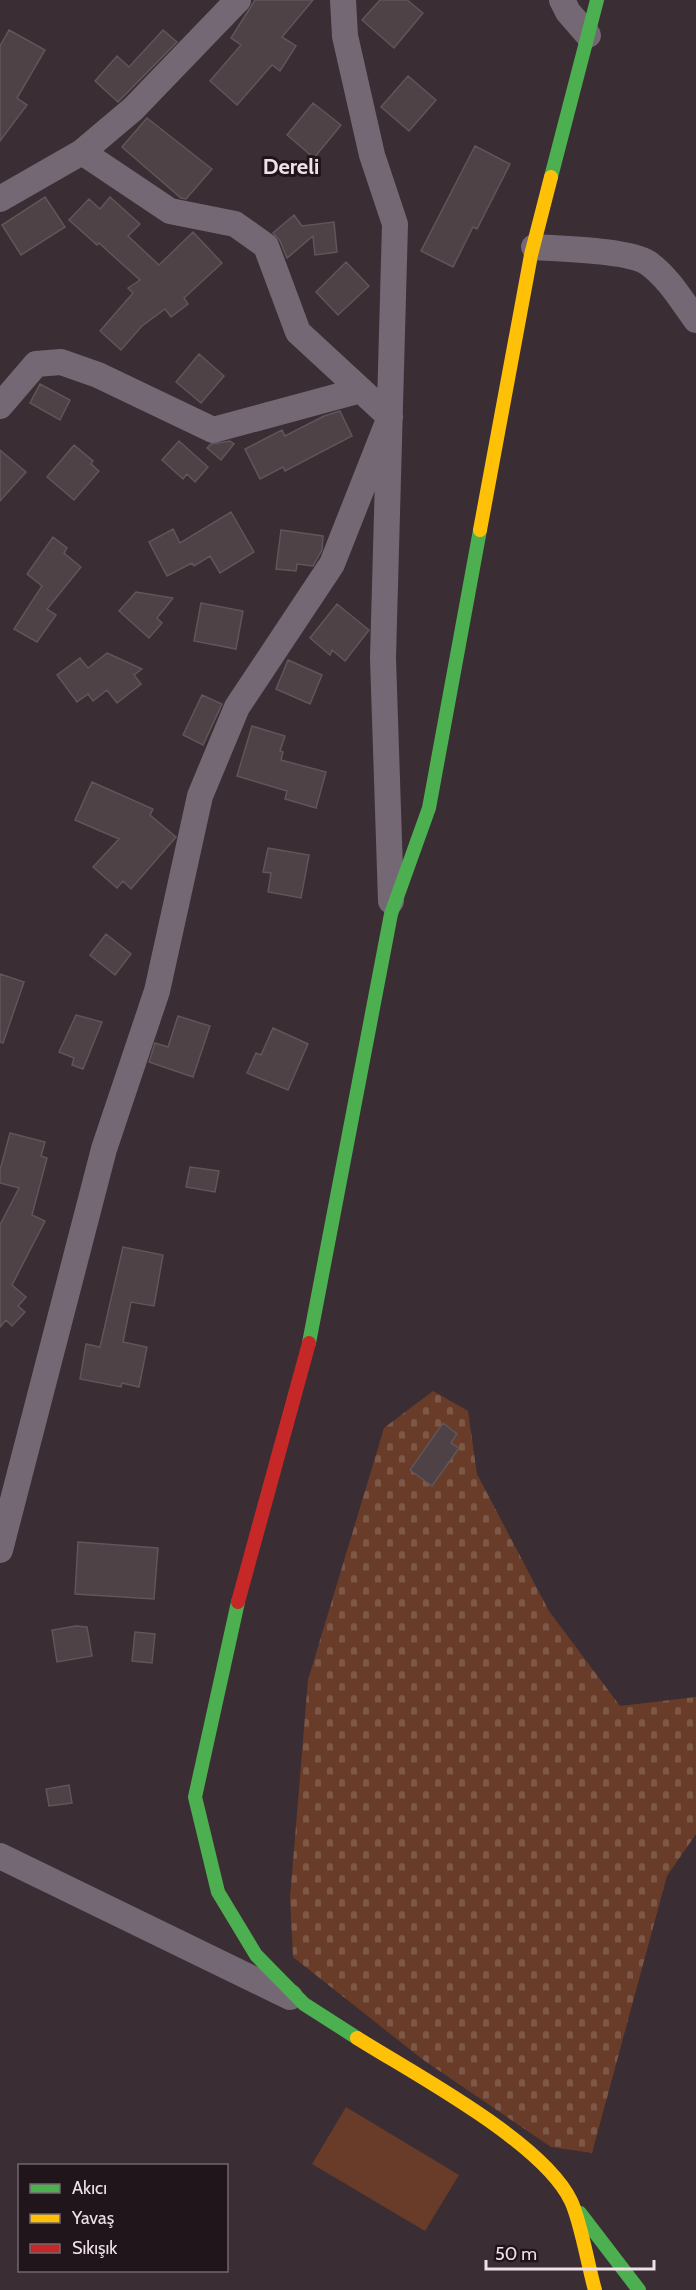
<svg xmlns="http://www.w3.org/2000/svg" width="696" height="2290" font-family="Cabin,sans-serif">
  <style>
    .cemetery { fill: url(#cemetery-stones) }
    .park { fill: #683c28 }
    .building { fill: #4e4246; stroke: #615559; stroke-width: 1.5 }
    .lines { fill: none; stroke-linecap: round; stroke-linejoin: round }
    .street { stroke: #746875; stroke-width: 26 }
    .fast { stroke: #4caf50; stroke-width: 14 }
    .slow { stroke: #ffc107; stroke-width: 14 }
    .jam { stroke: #c62828; stroke-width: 14 }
    .labels { text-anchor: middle; stroke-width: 6; stroke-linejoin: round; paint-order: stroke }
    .quarter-label { font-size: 22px; font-weight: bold; fill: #f0e1e9; stroke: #1f151a }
  </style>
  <defs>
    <pattern id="cemetery-stones" width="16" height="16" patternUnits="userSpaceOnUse" patternTransform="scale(1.5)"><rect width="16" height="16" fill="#683c28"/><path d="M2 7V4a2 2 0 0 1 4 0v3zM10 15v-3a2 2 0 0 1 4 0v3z" fill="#7e5847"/></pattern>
  </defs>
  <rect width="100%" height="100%" fill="#3a2d34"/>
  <path class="cemetery" d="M 433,1391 L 468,1411 L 477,1474 L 549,1611 L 620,1706 L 696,1697 L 696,1834 L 667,1876 L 592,2153 L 551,2147 L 422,2059 L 293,1957 L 290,1898 L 308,1680 L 384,1428 Z"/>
  <path class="park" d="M 346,2107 L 459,2175 L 425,2231 L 312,2164 Z"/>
  <path class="building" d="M 255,0 L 313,0 L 282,37 L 296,46 L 280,71 L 272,65 L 237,105 L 210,81 L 241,45 L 231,38 Z
    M 380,0 L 407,0 L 423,13 L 394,48 L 362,20 Z
    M 9,30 L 45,50 L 17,98 L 27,105 L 0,141 L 0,46 Z
    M 163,30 L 177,42 L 118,102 L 95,81 L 117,56 L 129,67 Z
    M 408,76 L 436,100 L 409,131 L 381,107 Z
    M 313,103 L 341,125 L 314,158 L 287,135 Z
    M 147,118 L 212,169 L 186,199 L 181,198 L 122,147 Z
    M 475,146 L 510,164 L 477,229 L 473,227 L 453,267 L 421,251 Z
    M 45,197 L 65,227 L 21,255 L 2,225 Z
    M 110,197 L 140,224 L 128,236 L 159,265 L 193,232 L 222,263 L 184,298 L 188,304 L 171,317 L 165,309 L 142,326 L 121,350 L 100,331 L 133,293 L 128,288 L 140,280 L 99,243 L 97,245 L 69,220 L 89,199 L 100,209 Z
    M 294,215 L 302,226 L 334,222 L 337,252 L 315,255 L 313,236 L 287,258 L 280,241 L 273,233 Z
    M 346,262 L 369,286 L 338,315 L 316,292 Z
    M 199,354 L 224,376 L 201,403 L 176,382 Z
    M 40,384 L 70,400 L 60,420 L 30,403 Z
    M 340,411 L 352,436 L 285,471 L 283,467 L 260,479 L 245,449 L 282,430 L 285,436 L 324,416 Z
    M 179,441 L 208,467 L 195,482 L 187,474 L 183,479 L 162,460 Z
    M 230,441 L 234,444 L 221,460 L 207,448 L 211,444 Z
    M 74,445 L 93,461 L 91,464 L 99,471 L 74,500 L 47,477 Z
    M 0,450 L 26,472 L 0,501 Z
    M 231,512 L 254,552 L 220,573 L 210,556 L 194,566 L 192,563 L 167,576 L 149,542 L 173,529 L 180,543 Z
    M 281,530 L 323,536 L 322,550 L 313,566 L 297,564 L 296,571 L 276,569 Z
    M 53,537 L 67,548 L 64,553 L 81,567 L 47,609 L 56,615 L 37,642 L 14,629 L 42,586 L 27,574 Z
    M 136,592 L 173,598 L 157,618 L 162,623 L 149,638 L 119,611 Z
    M 201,603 L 243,611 L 236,649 L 194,641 Z
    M 337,604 L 369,630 L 345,661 L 332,650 L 330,655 L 310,638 Z
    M 107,653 L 142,669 L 134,675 L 141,684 L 117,703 L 107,690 L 93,701 L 88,694 L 77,702 L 57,675 L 80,658 L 88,668 Z
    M 288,660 L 322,675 L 310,704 L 276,689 Z
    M 202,695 L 222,704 L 203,745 L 183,735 Z
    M 252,726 L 285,736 L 280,751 L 283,752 L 281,760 L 326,772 L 316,808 L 285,799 L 287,791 L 237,776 Z
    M 92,782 L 153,809 L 150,815 L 176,837 L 131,889 L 123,881 L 117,888 L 93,867 L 119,839 L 75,820 Z
    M 268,848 L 309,855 L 301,898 L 268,892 L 271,873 L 263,872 Z
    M 106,934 L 131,954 L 115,975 L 90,955 Z
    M 0,974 L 24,982 L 3,1043 L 0,1042 Z
    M 76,1015 L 102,1022 L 83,1069 L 72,1065 L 74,1058 L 59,1052 Z
    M 178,1016 L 210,1026 L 193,1077 L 149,1062 L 155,1043 L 168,1047 Z
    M 273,1028 L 308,1044 L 288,1090 L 247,1073 L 256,1053 L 261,1055 Z
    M 10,1133 L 45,1142 L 41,1156 L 47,1158 L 32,1215 L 45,1221 L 12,1285 L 26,1297 L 18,1306 L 25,1312 L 12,1326 L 6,1320 L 0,1327 L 0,1225 L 19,1188 L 0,1183 L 0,1170 Z
    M 190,1167 L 219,1171 L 215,1192 L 186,1187 Z
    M 123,1247 L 163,1255 L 154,1306 L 131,1302 L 123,1342 L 147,1347 L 139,1387 L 122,1383 L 121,1387 L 80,1379 L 86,1344 L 100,1347 Z
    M 443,1423 L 457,1434 L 451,1443 L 459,1448 L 432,1486 L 410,1470 Z
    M 78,1542 L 158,1548 L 154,1599 L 75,1594 Z
    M 76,1626 L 87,1627 L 92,1656 L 57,1662 L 52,1630 Z
    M 135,1632 L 155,1634 L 152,1663 L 132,1661 Z
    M 69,1785 L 72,1803 L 49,1806 L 46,1789 Z"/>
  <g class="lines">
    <path class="street" d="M 343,0 L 345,36 L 372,155 L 395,224 L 383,658 L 391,901
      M 562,0 L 568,12 L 588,35
      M 0,199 L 82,152 L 133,109 L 238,0
      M 534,247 C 560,249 628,250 648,263 C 668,277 682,301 696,320
      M 0,406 L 36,364 L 61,362 L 98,375 L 213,430 L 361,390
      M 0,1550 L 104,1149 L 157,991 L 200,796 L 237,707 L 332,564 L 390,417 L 298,332 L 266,246 L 235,224 L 170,211 L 82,152
      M 0,1856 L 290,1997"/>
    <path class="fast" d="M 551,177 L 597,0
      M 309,1343 L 391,914 L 429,808 L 480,530
      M 238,1602 L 195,1797 L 218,1892 L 256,1955 L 304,2004 L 357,2038
      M 580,2213 L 639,2290"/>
    <path class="slow" d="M 480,530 L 531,255 L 551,177
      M 357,2038 C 414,2074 543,2142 571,2201 C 581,2222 588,2266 595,2290"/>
    <path class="jam" d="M 238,1602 L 309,1343"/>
  </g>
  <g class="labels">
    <g class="quarter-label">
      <text x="291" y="174">Dereli</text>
    </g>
  </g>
  <rect x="18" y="2164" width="210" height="108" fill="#1f151a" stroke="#73676d" stroke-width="1.5"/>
  <rect x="30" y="2184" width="30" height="9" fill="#4caf50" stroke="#73676d" stroke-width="1.5"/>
  <text x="72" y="2194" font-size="18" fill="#f0e1e9">Akıcı</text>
  <rect x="30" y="2214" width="30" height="9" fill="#ffc107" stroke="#73676d" stroke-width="1.5"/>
  <text x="72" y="2224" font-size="18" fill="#f0e1e9">Yavaş</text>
  <rect x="30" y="2244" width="30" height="9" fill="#c62828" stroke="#73676d" stroke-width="1.5"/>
  <text x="72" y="2254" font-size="18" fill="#f0e1e9">Sıkışık</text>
  <path d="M486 2260v9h168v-9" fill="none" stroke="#f0e1e9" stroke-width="3"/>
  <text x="495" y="2260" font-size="18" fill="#f0e1e9" stroke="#1f151a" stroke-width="4.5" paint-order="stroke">50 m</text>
</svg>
